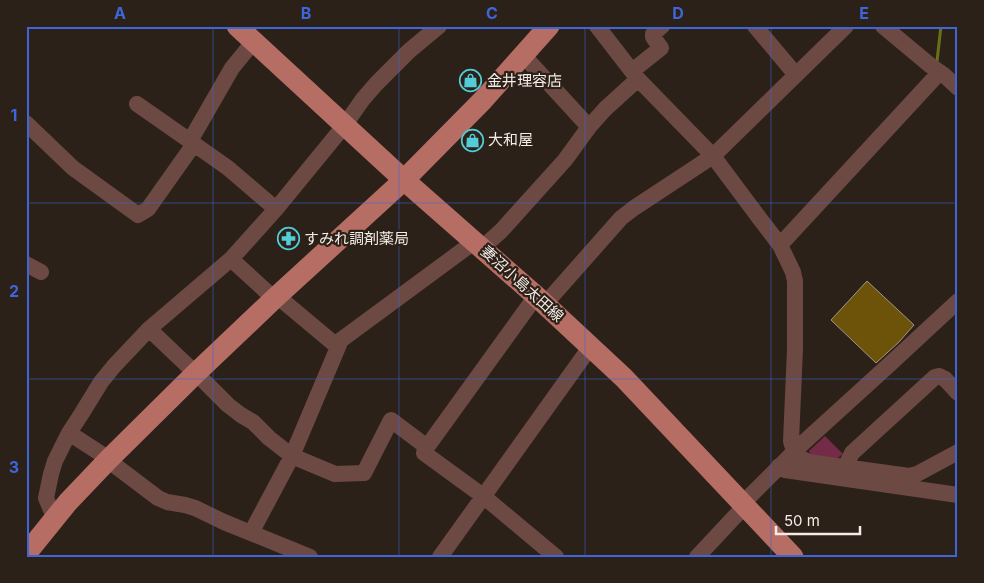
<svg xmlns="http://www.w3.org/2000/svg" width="984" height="583" font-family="Inter,'Noto Sans JP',sans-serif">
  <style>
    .green { fill: #742b47 }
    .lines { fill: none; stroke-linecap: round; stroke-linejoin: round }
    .stream { stroke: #687215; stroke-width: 3 }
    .building { fill: #6d5309; stroke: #9e9789 }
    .minor { stroke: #6d4944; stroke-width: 16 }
    .major { stroke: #b66d63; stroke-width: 21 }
    .grid { fill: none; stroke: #3d66da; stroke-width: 1; stroke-opacity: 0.55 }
    .labels { text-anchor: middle; stroke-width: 4.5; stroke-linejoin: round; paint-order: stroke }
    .poi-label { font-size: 15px; fill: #f4ece7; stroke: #2c2119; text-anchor: start }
    .street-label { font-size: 15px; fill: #f4ece7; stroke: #2c2119 }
    .neatline { fill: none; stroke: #3d66da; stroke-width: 2 }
    .grid-label { font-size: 16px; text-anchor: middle; font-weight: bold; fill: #3d66da }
  </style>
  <rect width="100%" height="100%" fill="#2c2119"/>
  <path class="green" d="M 825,436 L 843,454 L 835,460 L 811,458 L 809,451 Z"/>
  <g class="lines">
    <path class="stream" d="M 937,61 L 941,26"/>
  </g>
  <path class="building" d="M 867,281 L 914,325 L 899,342 L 876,363 L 831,320 Z"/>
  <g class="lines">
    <path class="minor" d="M 597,26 L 638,79 L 713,156 L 760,219 L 780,245 L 793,272 L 795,281 L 795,349 L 791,441 C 793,451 798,457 808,462 L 909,476 L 917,474 L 958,452
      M 755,26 L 796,75
      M 883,26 L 931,66 L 944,75 L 958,88
      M 523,55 L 589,127
      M 632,71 L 661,48 L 653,37 L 653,34 L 662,26
      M 137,104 L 190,141
      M 26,123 L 73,168 L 138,215 L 148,209 L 194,144 L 190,141 L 232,68 L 254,41
      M 194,144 L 228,168 L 276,209
      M 780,245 L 940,72
      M 482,248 L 501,231 L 565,160 L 589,127 L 605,109 L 638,79
      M 231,259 L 268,293 L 283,301 L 338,347
      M 26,264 L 41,272
      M 545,304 L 621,218 L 634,208 L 713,156 L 846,26
      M 149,329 L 190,368 L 196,373 L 228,405 L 241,415 L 253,422 L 269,438 L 292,456 L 335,474 L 364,473 L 391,420 L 427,447 L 424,453 L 483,496 L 556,557
      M 69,433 L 109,459 L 113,464 L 158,498 L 167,502 L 185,505 L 195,508 L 224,522 L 310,557
      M 427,447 L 536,296
      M 779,466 L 785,470 L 958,495
      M 845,467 L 852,453 L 935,377 L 939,376 L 945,379 L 958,393
      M 56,516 L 51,510 L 46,498 L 51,474 L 55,461 L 69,433 L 82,413 L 101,382 L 114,366 L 149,329 L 231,259 L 276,209 L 344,126 L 363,99 L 376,84 L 409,51 L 439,26
      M 251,533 L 292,456 L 341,340 L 474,242
      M 440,557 L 591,346
      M 697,557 L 740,511 L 742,504 L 802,444 L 890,364 L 958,301"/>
    <path class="major" d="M 237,26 L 404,180 L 536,296 L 624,378 L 793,557
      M 26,554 L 68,502 L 109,459 L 196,373 L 276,297 L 404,180 L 483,100 L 549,26"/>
  </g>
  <path class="grid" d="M 213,26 L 213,557M 399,26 L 399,557M 585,26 L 585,557M 771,26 L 771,557M 26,203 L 958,203M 26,379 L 958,379"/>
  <defs>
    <symbol id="shop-ring" viewBox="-11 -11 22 22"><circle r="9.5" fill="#2c2119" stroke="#52ccd6" stroke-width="1.5"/><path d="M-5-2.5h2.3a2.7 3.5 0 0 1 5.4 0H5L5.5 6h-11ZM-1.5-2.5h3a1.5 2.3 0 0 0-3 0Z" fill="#52ccd6"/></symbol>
    <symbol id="pharmacy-ring" viewBox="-11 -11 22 22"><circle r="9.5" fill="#2c2119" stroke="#52ccd6" stroke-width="1.5"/><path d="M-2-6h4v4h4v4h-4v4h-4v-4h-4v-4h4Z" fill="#52ccd6"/></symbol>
  </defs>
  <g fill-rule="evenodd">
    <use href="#shop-ring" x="458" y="68" width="25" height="25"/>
    <use href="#shop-ring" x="460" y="128" width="25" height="25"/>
    <use href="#pharmacy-ring" x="276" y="226" width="25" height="25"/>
  </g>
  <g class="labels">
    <g class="poi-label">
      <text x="487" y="86">金井理容店</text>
      <text x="488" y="145">大和屋</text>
      <text x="304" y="244">すみれ調剤薬局</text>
    </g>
    <g class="street-label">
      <text transform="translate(522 284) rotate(42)" y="5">妻沼小島太田線</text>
    </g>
  </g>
  <rect width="984" height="583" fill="none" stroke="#2c2119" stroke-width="55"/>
  <path d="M776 526v8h84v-8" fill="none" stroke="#f4ece7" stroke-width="2.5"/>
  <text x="784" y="526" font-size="15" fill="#f4ece7" stroke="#2c2119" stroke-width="4" paint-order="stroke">50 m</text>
  <rect x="28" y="28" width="928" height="528" class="neatline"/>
  <g class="grid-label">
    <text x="120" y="19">A</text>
    <text x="306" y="19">B</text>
    <text x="492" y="19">C</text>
    <text x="678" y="19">D</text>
    <text x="864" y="19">E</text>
    <text x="14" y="121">1</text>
    <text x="14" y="297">2</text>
    <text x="14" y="473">3</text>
  </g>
</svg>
